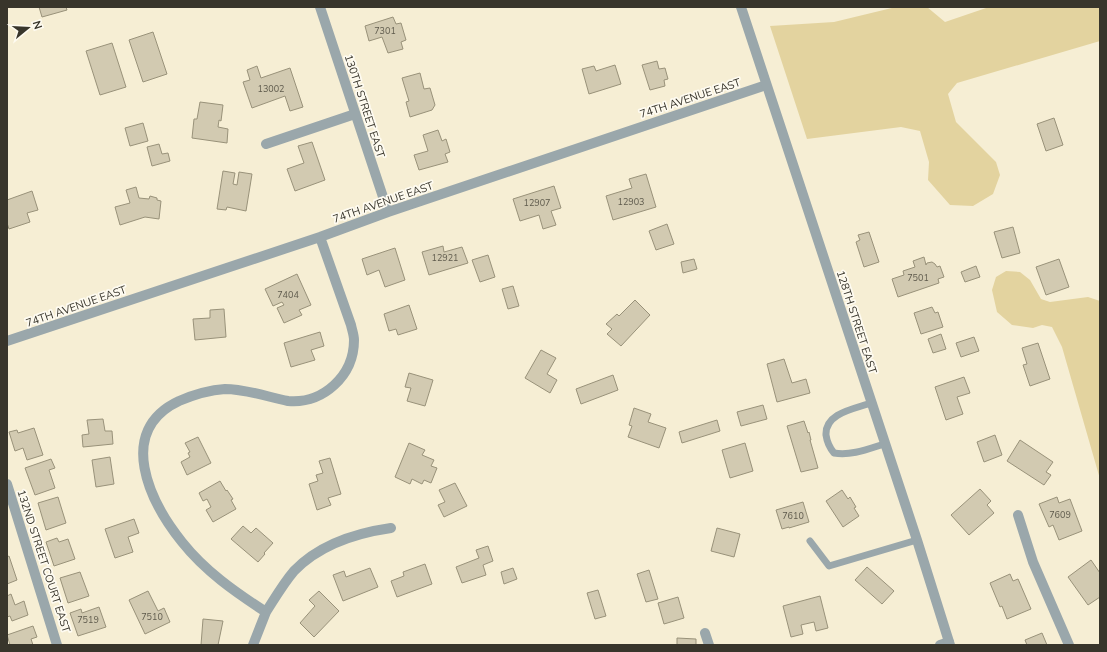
<svg xmlns="http://www.w3.org/2000/svg" width="1107" height="652" font-family="'Nunito Sans',sans-serif">
  <style>
    .green { fill: #e3d39f }
    .building { fill: #d2cab1; stroke: #99927a }
    .lines { fill: none; stroke-linecap: round; stroke-linejoin: round }
    .service { stroke: #9aa7ab; stroke-width: 7 }
    .minor { stroke: #9aa7ab; stroke-width: 10 }
    .tertiary { stroke: #9aa7ab; stroke-width: 10 }
    .labels { text-anchor: middle; stroke-width: 3.5; stroke-linejoin: round; paint-order: stroke }
    .number-label { font-size: 9px; fill: #5e5a4c }
    .street-label { font-size: 11px; fill: #38352b; stroke: #fefbf1 }
  </style>
  <rect width="100%" height="100%" fill="#f6eed4"/>
  <path class="green" d="M 896,7 L 927,7 L 945,22 L 989,7 L 1100,7 L 1100,41 L 957,83 L 948,94 L 956,122 L 996,162 L 1000,175 L 993,194 L 973,206 L 950,205 L 928,180 L 929,162 L 920,131 L 901,127 L 807,139 L 770,26 L 834,22 Z
    M 1006,271 L 1020,272 L 1030,280 L 1041,299 L 1050,302 L 1088,297 L 1100,301 L 1100,479 L 1062,347 L 1052,327 L 1042,325 L 1033,328 L 1012,325 L 997,312 L 992,290 L 996,277 Z"/>
  <path class="building" d="M 39,7 L 66,7 L 67,10 L 42,17 Z
    M 393,17 L 396,24 L 401,23 L 406,40 L 401,42 L 403,49 L 388,53 L 382,37 L 369,41 L 365,26 Z
    M 153,32 L 167,74 L 143,82 L 129,40 Z
    M 112,43 L 126,87 L 100,95 L 86,51 Z
    M 657,61 L 659,69 L 665,68 L 668,79 L 664,80 L 665,86 L 650,90 L 642,65 Z
    M 615,65 L 621,84 L 589,94 L 582,69 L 594,66 L 596,71 Z
    M 257,66 L 261,78 L 290,68 L 303,107 L 290,111 L 285,96 L 252,108 L 243,82 L 250,80 L 247,70 Z
    M 420,73 L 424,89 L 430,88 L 435,105 L 432,110 L 410,117 L 406,102 L 409,101 L 402,78 Z
    M 200,102 L 223,105 L 221,121 L 219,120 L 218,127 L 228,129 L 227,143 L 192,138 L 194,119 L 197,119 Z
    M 1054,118 L 1063,145 L 1046,151 L 1037,124 Z
    M 143,123 L 148,141 L 130,146 L 125,128 Z
    M 438,130 L 442,141 L 446,139 L 450,152 L 445,154 L 448,162 L 419,170 L 414,155 L 428,151 L 423,135 Z
    M 312,142 L 325,180 L 295,191 L 287,169 L 304,163 L 298,146 Z
    M 159,144 L 162,154 L 168,153 L 170,161 L 152,166 L 147,147 Z
    M 223,171 L 235,173 L 233,184 L 237,185 L 239,172 L 252,174 L 246,211 L 227,207 L 226,210 L 217,209 Z
    M 646,174 L 656,207 L 613,220 L 606,196 L 632,188 L 629,179 Z
    M 554,186 L 561,208 L 551,211 L 556,225 L 543,229 L 539,215 L 520,221 L 513,199 Z
    M 136,187 L 139,198 L 149,199 L 150,196 L 157,198 L 157,200 L 161,201 L 159,219 L 145,217 L 120,225 L 115,207 L 130,203 L 126,190 Z
    M 32,191 L 38,210 L 27,213 L 30,222 L 9,229 L 7,223 L 7,200 Z
    M 667,224 L 674,244 L 656,250 L 649,231 Z
    M 1013,227 L 1020,253 L 1002,258 L 994,232 Z
    M 869,232 L 879,262 L 864,267 L 856,242 L 860,240 L 858,235 Z
    M 443,246 L 444,252 L 462,247 L 468,263 L 429,275 L 422,252 Z
    M 395,248 L 405,280 L 385,287 L 379,270 L 367,275 L 362,259 Z
    M 488,255 L 495,277 L 480,282 L 472,260 Z
    M 924,257 L 926,265 L 927,263 L 932,262 L 935,264 L 937,267 L 940,266 L 944,277 L 938,279 L 939,283 L 898,297 L 892,279 L 904,275 L 903,271 L 915,267 L 913,261 Z
    M 694,259 L 697,269 L 683,273 L 681,262 Z
    M 1059,259 L 1069,287 L 1046,295 L 1036,267 Z
    M 976,266 L 980,277 L 965,282 L 961,272 Z
    M 297,274 L 311,305 L 299,310 L 302,315 L 284,323 L 277,308 L 284,305 L 282,302 L 273,306 L 265,289 Z
    M 513,286 L 519,306 L 508,309 L 502,289 Z
    M 635,300 L 650,315 L 621,346 L 607,334 L 612,329 L 606,324 L 617,314 L 619,316 Z
    M 409,305 L 417,329 L 398,335 L 396,329 L 389,331 L 384,314 Z
    M 932,307 L 935,313 L 938,312 L 943,327 L 921,334 L 914,313 Z
    M 224,309 L 226,337 L 195,340 L 193,319 L 210,318 L 210,310 Z
    M 320,332 L 324,346 L 311,350 L 315,360 L 291,367 L 284,343 Z
    M 941,334 L 946,349 L 933,353 L 928,339 Z
    M 974,337 L 979,351 L 961,357 L 956,343 Z
    M 1038,343 L 1050,379 L 1030,386 L 1023,365 L 1027,364 L 1022,348 Z
    M 541,350 L 556,358 L 547,374 L 557,380 L 550,393 L 525,378 Z
    M 784,359 L 792,383 L 806,379 L 810,393 L 777,402 L 767,364 Z
    M 409,373 L 433,380 L 425,406 L 407,401 L 411,388 L 405,387 Z
    M 613,375 L 618,390 L 581,404 L 576,389 Z
    M 964,377 L 970,393 L 957,397 L 963,414 L 946,420 L 935,387 Z
    M 763,405 L 767,419 L 741,426 L 737,412 Z
    M 634,408 L 651,414 L 648,422 L 666,428 L 659,448 L 628,437 L 632,426 L 629,425 Z
    M 103,419 L 105,431 L 112,431 L 113,444 L 83,447 L 82,435 L 89,434 L 87,420 Z
    M 717,420 L 720,431 L 682,443 L 679,432 Z
    M 804,421 L 808,433 L 809,432 L 811,440 L 810,440 L 818,468 L 801,472 L 787,426 Z
    M 34,428 L 43,455 L 27,460 L 23,448 L 15,451 L 9,432 L 17,430 L 18,433 Z
    M 995,435 L 1002,455 L 984,462 L 977,442 Z
    M 198,437 L 211,463 L 187,475 L 181,462 L 190,457 L 188,453 L 190,452 L 185,443 Z
    M 1020,440 L 1053,462 L 1046,472 L 1051,475 L 1044,485 L 1007,461 Z
    M 409,443 L 425,450 L 422,455 L 434,460 L 431,466 L 437,468 L 431,483 L 424,480 L 422,484 L 412,479 L 410,484 L 395,477 Z
    M 745,443 L 753,471 L 730,478 L 722,450 Z
    M 110,457 L 114,484 L 96,487 L 92,460 Z
    M 330,458 L 341,494 L 328,498 L 331,505 L 317,510 L 309,484 L 318,481 L 316,475 L 323,473 L 319,461 Z
    M 51,459 L 55,468 L 49,470 L 55,488 L 35,495 L 25,468 Z
    M 220,481 L 226,491 L 227,490 L 233,499 L 231,500 L 236,509 L 213,522 L 206,510 L 211,507 L 207,499 L 203,501 L 199,493 Z
    M 455,483 L 467,506 L 444,517 L 438,505 L 445,502 L 439,490 Z
    M 980,489 L 991,501 L 987,505 L 994,513 L 969,535 L 951,515 Z
    M 842,490 L 848,499 L 850,497 L 856,507 L 854,508 L 859,516 L 843,527 L 826,501 Z
    M 58,497 L 66,523 L 46,530 L 38,503 Z
    M 1057,497 L 1059,503 L 1070,499 L 1082,531 L 1059,540 L 1053,525 L 1049,527 L 1039,504 Z
    M 803,502 L 809,522 L 789,528 L 789,527 L 782,529 L 776,510 Z
    M 134,519 L 139,533 L 128,537 L 133,552 L 115,558 L 105,529 Z
    M 243,526 L 251,533 L 256,528 L 273,543 L 264,553 L 265,554 L 258,562 L 231,539 Z
    M 717,528 L 740,534 L 734,557 L 711,551 Z
    M 57,538 L 59,542 L 68,539 L 75,559 L 54,566 L 46,542 Z
    M 488,546 L 493,561 L 483,565 L 486,575 L 462,583 L 456,567 L 479,558 L 476,550 Z
    M 9,556 L 17,580 L 7,584 L 7,557 Z
    M 1091,560 L 1100,573 L 1100,597 L 1088,605 L 1068,577 Z
    M 425,564 L 432,584 L 397,597 L 391,581 L 404,576 L 403,572 Z
    M 867,567 L 894,591 L 882,604 L 855,580 Z
    M 370,568 L 378,587 L 343,601 L 333,575 L 344,571 L 346,577 Z
    M 513,568 L 517,579 L 504,584 L 501,572 Z
    M 649,570 L 658,599 L 646,602 L 637,574 Z
    M 80,572 L 89,596 L 68,603 L 60,578 Z
    M 1010,574 L 1013,581 L 1018,579 L 1031,609 L 1007,619 L 1002,606 L 1000,607 L 990,583 Z
    M 598,590 L 606,616 L 595,619 L 587,593 Z
    M 148,591 L 158,611 L 164,608 L 170,622 L 145,634 L 129,600 Z
    M 319,591 L 339,611 L 314,637 L 300,623 L 315,606 L 309,600 Z
    M 11,594 L 15,605 L 24,601 L 28,615 L 12,621 L 10,616 L 7,617 L 7,596 Z
    M 820,596 L 828,628 L 816,631 L 814,622 L 801,625 L 803,634 L 791,637 L 783,606 Z
    M 678,597 L 684,618 L 664,624 L 658,603 Z
    M 99,607 L 106,627 L 78,636 L 70,613 L 81,609 L 82,613 Z
    M 203,619 L 223,621 L 218,645 L 201,645 Z
    M 33,626 L 37,637 L 31,639 L 33,645 L 10,645 L 7,635 Z
    M 1042,633 L 1047,645 L 1027,645 L 1025,640 Z
    M 677,638 L 696,639 L 696,645 L 677,645 Z"/>
  <g class="lines">
    <path class="service" d="M 871,403 C 854,409 825,413 826,435 C 827,442 829,447 834,453 C 851,456 868,449 884,444
      M 810,541 L 829,566 L 917,540"/>
    <path class="minor" d="M 320,7 L 388,212
      M 266,144 L 355,114
      M 7,341 L 320,237 L 388,212 L 766,85
      M 7,484 L 57,645
      M 1018,515 L 1033,562 L 1069,645
      M 266,612 C 275,598 283,584 294,571 C 319,545 356,533 391,528
      M 705,633 L 709,645
      M 253,645 L 266,612 C 235,592 205,571 182,542 C 150,502 115,431 179,401 C 193,395 210,390 225,389 C 246,389 268,397 288,401 C 323,404 354,376 354,340 C 354,335 352,330 351,325 L 320,237
      M 940,645 L 949,642"/>
    <path class="tertiary" d="M 741,7 L 917,540 L 950,645"/>
  </g>
  <g class="labels">
    <g class="number-label">
      <text x="385" y="34">7301</text>
      <text x="271" y="92">13002</text>
      <text x="631" y="205">12903</text>
      <text x="537" y="206">12907</text>
      <text x="445" y="261">12921</text>
      <text x="918" y="281">7501</text>
      <text x="288" y="298">7404</text>
      <text x="1060" y="518">7609</text>
      <text x="793" y="519">7610</text>
      <text x="152" y="620">7510</text>
      <text x="88" y="623">7519</text>
    </g>
    <g class="street-label">
      <text transform="translate(690 98) rotate(-18)" y="4">74TH AVENUE EAST</text>
      <text transform="translate(365 106) rotate(72)" y="4">130TH STREET EAST</text>
      <text transform="translate(383 202) rotate(-19)" y="4">74TH AVENUE EAST</text>
      <text transform="translate(76 306) rotate(-19)" y="4">74TH AVENUE EAST</text>
      <text transform="translate(857 322) rotate(72)" y="4">128TH STREET EAST</text>
      <text transform="translate(44 561) rotate(72)" y="4">132ND STREET COURT EAST</text>
    </g>
  </g>
  <rect width="1107" height="652" fill="none" stroke="#38352b" stroke-width="16"/>
  <g transform="translate(28 28) rotate(72)" stroke="#fefbf1" stroke-width="3" paint-order="stroke">
  <path d="M0-3L7 15L0 10L-7 15Z" fill="#38352b"/>
  <text y="-6" font-size="11" font-weight="bold" text-anchor="middle" fill="#38352b">N</text>
  </g>
</svg>
